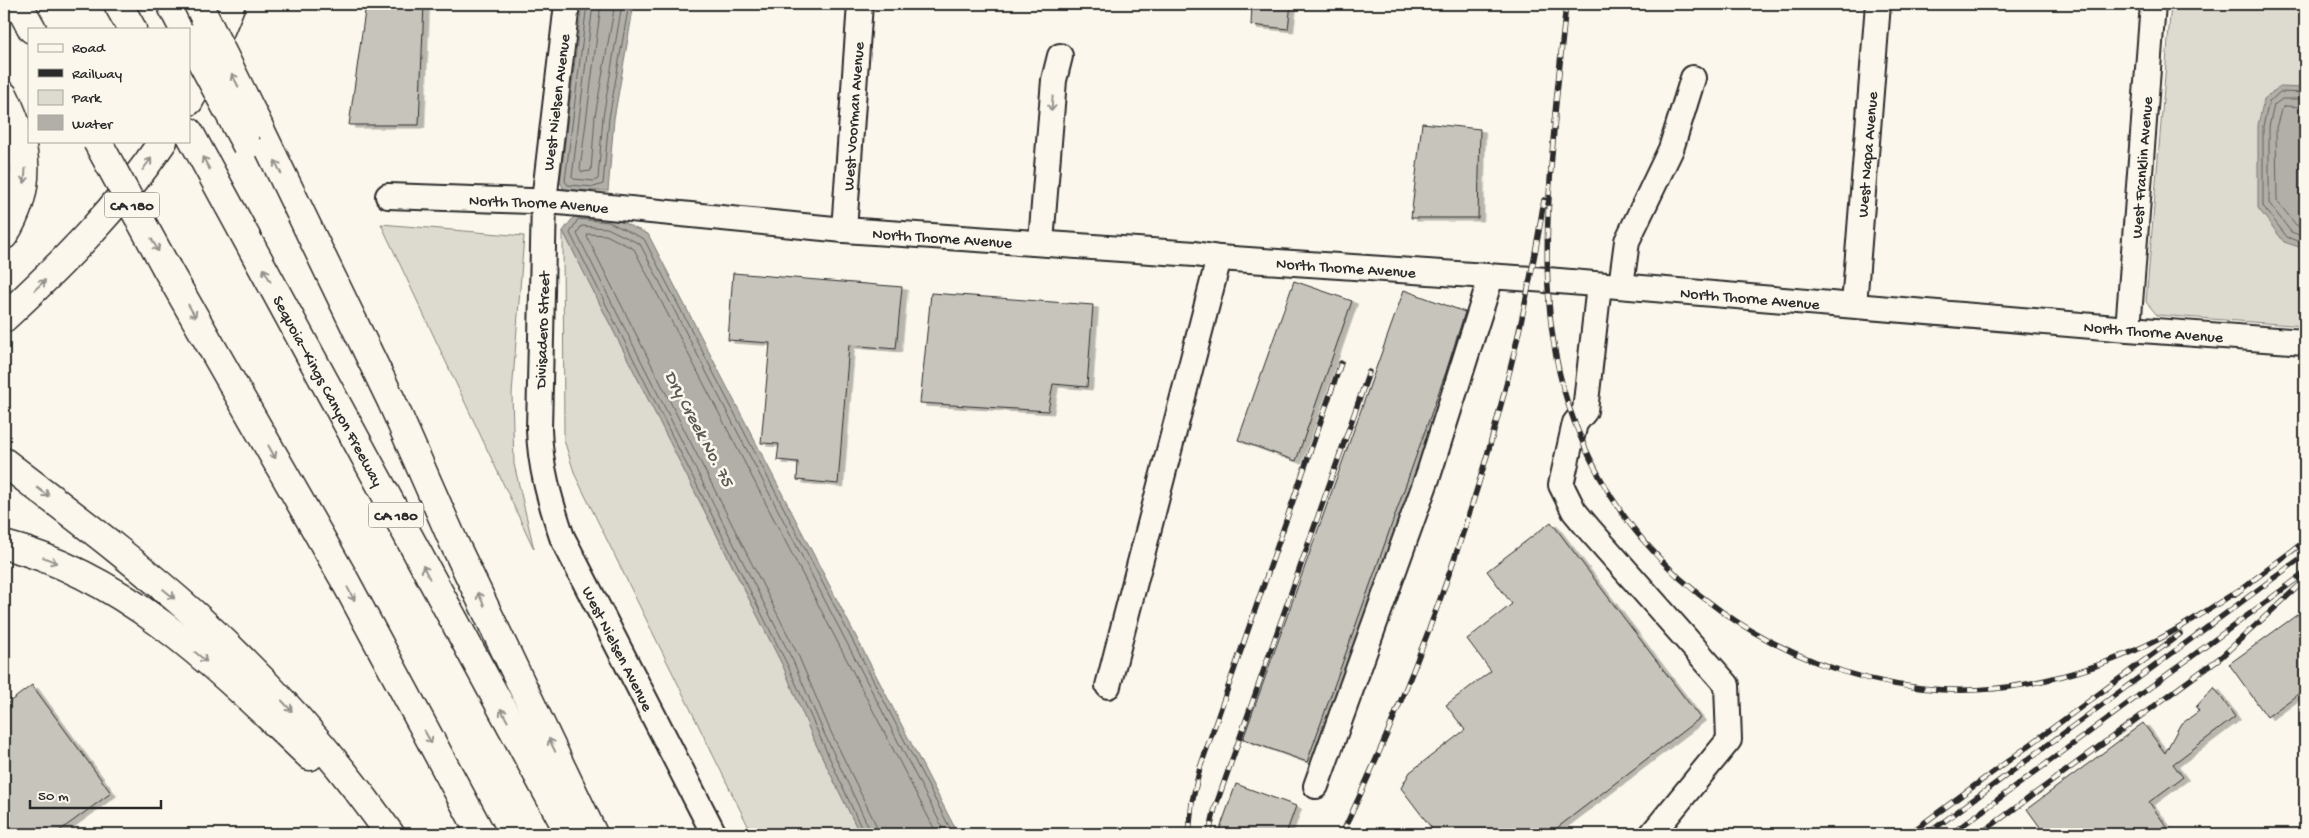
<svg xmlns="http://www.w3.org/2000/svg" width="2309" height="838" font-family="'Gochi Hand',sans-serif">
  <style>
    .green { fill: #dddad0; stroke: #84827e }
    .water { fill: #b1afa7; stroke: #7b7a75 }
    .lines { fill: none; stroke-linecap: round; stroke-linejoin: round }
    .shore { stroke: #61605d; stroke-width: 1 }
    .building { fill: #c7c4bc; stroke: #2b2b2b; filter: url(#shadow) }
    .minor-casing { stroke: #2b2b2b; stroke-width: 28 }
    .highway-casing { stroke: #2b2b2b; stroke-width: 31 }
    .minor { stroke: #fbf7ec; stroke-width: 24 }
    .highway { stroke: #fbf7ec; stroke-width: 28 }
    .rail-casing { stroke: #2b2b2b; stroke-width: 5.5 }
    .rail { stroke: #fbf7ec; stroke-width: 4; stroke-dasharray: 11; stroke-linecap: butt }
    .highway-bridge-casing { stroke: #2b2b2b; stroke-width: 31; stroke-linecap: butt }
    .highway-bridge { stroke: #fbf7ec; stroke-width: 28 }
    .oneway { stroke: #93918c }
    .labels { text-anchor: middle; stroke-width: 5; stroke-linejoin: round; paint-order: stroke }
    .shield { fill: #fbf7ec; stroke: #696865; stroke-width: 1 }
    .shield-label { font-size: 15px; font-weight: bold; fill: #2b2b2b }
    .street-label { font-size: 16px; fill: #2b2b2b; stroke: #fbf7ec }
    .water-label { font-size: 18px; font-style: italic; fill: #5a5956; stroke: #fbf7ec }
  </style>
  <defs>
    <filter id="shadow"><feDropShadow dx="5.5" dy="3" stdDeviation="0" flood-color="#0004"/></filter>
  </defs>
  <rect width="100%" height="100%" fill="#fbf7ec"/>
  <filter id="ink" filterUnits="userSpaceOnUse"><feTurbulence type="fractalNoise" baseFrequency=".02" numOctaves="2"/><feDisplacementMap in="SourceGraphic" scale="10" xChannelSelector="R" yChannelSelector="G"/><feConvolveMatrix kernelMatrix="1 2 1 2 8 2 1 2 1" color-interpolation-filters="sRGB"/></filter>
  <g filter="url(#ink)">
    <path class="green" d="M 2171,4 L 2305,4 L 2305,326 L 2157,315 L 2146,302 Z
      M 381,224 L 524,236 L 512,394 L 514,464 L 534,549 Z
      M 563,231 L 783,666 L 813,738 L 860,834 L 752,834 L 575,475 L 564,440 Z"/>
    <path class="water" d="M 582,4 L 634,4 L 614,119 L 608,191 L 564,190 L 560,182 Z
      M 2279,87 L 2305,88 L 2305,249 L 2284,242 L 2258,208 L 2258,125 L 2264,99 Z
      M 576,214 L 610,217 L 648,234 L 958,834 L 860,834 L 813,738 L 783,666 L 563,231 Z"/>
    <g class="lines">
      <path class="shore" d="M 587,4 L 565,181 L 568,185 L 594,187 L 603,184 L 609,118 L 629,4
        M 593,4 L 572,177 L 574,179 L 594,181 L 598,179 L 603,117 L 622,4
        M 601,4 L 580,169 L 582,172 L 591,171 L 595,116 L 615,4
        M 2305,93 L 2280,92 L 2269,102 L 2263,126 L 2263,206 L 2287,237 L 2305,244
        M 2305,99 L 2282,99 L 2274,105 L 2269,127 L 2269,203 L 2291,232 L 2305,237
        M 2305,107 L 2285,106 L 2281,110 L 2276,128 L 2277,201 L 2296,225 L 2305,229
        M 864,834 L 787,664 L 570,233 L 578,219 L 609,222 L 644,239 L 953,834
        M 870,834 L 869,828 L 824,733 L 793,661 L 577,234 L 581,226 L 607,228 L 640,244 L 946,834
        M 877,834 L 876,825 L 830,730 L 799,657 L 587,237 L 588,234 L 606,235 L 634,249 L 937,834"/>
    </g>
    <path class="building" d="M 366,4 L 424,4 L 419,125 L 349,125 Z
      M 1252,4 L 1291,4 L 1288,29 L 1251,25 Z
      M 1422,123 L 1480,129 L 1478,218 L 1411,218 Z
      M 733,273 L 902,287 L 896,349 L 849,345 L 838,484 L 797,480 L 798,462 L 777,460 L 779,444 L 761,443 L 770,343 L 728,340 Z
      M 1294,281 L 1352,301 L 1296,461 L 1238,440 Z
      M 1404,290 L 1465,312 L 1446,372 L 1307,762 L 1243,739 Z
      M 931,293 L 1093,305 L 1087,387 L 1053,384 L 1048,411 L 920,403 Z
      M 1551,522 L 1700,718 L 1549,834 L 1436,834 L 1401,788 L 1410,772 L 1465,730 L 1446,705 L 1491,671 L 1467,639 L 1512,604 L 1487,571 Z
      M 2305,609 L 2305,689 L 2267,717 L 2229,664 Z
      M 32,685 L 111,793 L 55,834 L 4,834 L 4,706 Z
      M 2214,687 L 2235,717 L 2173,764 L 2183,777 L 2149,802 L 2172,834 L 2045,834 L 2027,809 L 2143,723 L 2165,753 L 2180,725 L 2199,711 L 2196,707 Z
      M 1236,784 L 1296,806 L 1286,834 L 1218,834 Z"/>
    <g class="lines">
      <defs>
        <g id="minor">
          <path id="s1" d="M 567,4 L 544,201 L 539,429 C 540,467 550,501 562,537 L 714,834"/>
          <path id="s2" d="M 388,196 L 559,202 L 844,230 L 1195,254 L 1219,258 L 1547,280 L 2128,329 L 2305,342"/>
          <path id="s3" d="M 844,230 L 860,4"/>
          <path d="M 1041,242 L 1054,80 L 1060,56"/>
          <path d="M 1599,285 L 1585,411 L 1575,423 L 1561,485 L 1574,511 L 1589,529 L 1727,685 L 1729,740 L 1652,834"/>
          <path d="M 1621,286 L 1627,241 L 1671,149 L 1693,78"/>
          <path id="s4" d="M 1854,305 L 1878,4"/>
          <path id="s5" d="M 2128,329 L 2153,4"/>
          <path d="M 1108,686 L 1219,258"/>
          <path d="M 1316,786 L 1429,473 L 1491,277"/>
        </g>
        <g id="highway">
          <path d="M 18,4 L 32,29"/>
          <path d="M 118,4 L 132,29"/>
          <path d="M 171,4 L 184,29"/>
          <path d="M 4,96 C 28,145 34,187 4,235"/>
          <path d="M 189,101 L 198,84 L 231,4"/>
          <path d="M 257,123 L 392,402 L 454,543 L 593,834"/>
          <path id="s6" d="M 189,132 L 570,834"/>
          <path d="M 167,269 L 343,577 L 481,834"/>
          <path d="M 4,318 C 63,263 118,208 163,141"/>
          <path d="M 4,462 C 69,512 135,561 196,616 C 268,681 334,755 390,834"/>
          <path d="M 4,545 C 127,576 221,671 310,756"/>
        </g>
      </defs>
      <use href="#minor" class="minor-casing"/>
      <use href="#highway" class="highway-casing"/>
      <use href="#minor" class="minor"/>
      <use href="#highway" class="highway"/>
      <defs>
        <path id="rail" d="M 1555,118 C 1547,213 1538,311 1568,404 C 1584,452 1610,502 1643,540 C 1734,647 1887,711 2027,684 C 2074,675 2121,659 2163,637 C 2189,623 2214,606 2239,590
          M 1554,123 L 1566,4
          M 2235,594 L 2305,541
          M 1189,834 L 1192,802 L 1200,768 L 1341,363
          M 1209,834 L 1215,808 L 1369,372
          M 1342,834 C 1437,633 1510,420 1544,200
          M 1909,834 L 2180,634
          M 1927,834 L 2305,555
          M 1951,834 L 2305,573
          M 1980,834 L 2221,657 L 2304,581"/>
      </defs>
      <use href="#rail" class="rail-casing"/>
      <use href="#rail" class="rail"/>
      <defs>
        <path id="highway-bridge" d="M 198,4 L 257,123
          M 189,38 L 247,146
          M 97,141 L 167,269"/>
      </defs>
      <use href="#highway-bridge" class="highway-bridge-casing"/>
      <use href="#highway-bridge" class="highway-bridge"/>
    </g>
    <defs><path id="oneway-shaft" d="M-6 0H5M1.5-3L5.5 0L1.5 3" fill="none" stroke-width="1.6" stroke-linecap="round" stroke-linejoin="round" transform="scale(1.25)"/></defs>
    <g class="oneway">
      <use href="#oneway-shaft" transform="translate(235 80) rotate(-117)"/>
      <use href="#oneway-shaft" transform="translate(1052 104) rotate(95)"/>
      <use href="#oneway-shaft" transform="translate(206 163) rotate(-119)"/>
      <use href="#oneway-shaft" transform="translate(147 164) rotate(-53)"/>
      <use href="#oneway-shaft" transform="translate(278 167) rotate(-116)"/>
      <use href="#oneway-shaft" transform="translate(25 176) rotate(94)"/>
      <use href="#oneway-shaft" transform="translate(155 245) rotate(61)"/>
      <use href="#oneway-shaft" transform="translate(267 275) rotate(-118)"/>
      <use href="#oneway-shaft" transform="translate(40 285) rotate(-43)"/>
      <use href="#oneway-shaft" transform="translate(192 311) rotate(60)"/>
      <use href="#oneway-shaft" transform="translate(272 452) rotate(61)"/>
      <use href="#oneway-shaft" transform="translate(43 492) rotate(37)"/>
      <use href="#oneway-shaft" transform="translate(50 560) rotate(23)"/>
      <use href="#oneway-shaft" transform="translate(426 572) rotate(-118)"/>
      <use href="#oneway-shaft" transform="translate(169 594) rotate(40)"/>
      <use href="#oneway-shaft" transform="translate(351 594) rotate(62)"/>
      <use href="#oneway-shaft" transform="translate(481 599) rotate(-116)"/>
      <use href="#oneway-shaft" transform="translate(201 657) rotate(40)"/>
      <use href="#oneway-shaft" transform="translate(287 706) rotate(47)"/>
      <use href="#oneway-shaft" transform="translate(504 715) rotate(-119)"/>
      <use href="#oneway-shaft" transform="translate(428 737) rotate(61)"/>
      <use href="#oneway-shaft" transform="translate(552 745) rotate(-116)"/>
    </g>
  </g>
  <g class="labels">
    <g class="shield">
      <rect x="104.5" y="192.5" width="55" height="25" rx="4"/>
      <rect x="368.5" y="502.5" width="55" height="25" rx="4"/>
    </g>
    <g class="shield-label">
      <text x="132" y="210">CA 180</text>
      <text x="396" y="520">CA 180</text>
    </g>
    <g class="street-label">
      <text transform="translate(555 102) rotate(-83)" y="6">West Nielsen Avenue</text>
      <text dy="6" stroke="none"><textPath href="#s3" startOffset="114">West Voorman Avenue</textPath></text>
      <text dy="6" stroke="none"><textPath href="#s4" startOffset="151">West Napa Avenue</textPath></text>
      <text dy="6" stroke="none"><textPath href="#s5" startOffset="162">West Franklin Avenue</textPath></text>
      <text dy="6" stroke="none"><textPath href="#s2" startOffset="151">North Thorne Avenue</textPath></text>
      <text dy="6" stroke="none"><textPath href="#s2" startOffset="556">North Thorne Avenue</textPath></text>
      <text dy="6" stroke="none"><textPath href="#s2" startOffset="961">North Thorne Avenue</textPath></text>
      <text dy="6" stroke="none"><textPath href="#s2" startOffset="1366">North Thorne Avenue</textPath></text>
      <text transform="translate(541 330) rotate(-88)" y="6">Divisadero Street</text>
      <text dy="6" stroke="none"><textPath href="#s2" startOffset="1771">North Thorne Avenue</textPath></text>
      <text dy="6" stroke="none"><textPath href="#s6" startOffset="294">Sequoia–Kings Canyon Freeway</textPath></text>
      <text dy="6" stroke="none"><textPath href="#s1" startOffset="662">West Nielsen Avenue</textPath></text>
    </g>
    <g class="water-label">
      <text transform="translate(700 428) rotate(62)" y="6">Dry Creek No. 75</text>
    </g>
  </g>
  <rect width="2309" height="838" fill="none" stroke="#fbf7ec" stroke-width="20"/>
  <rect x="10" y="10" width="2289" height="818" fill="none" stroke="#2b2b2b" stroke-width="2" filter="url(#ink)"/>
  <rect x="28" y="28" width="162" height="115" fill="#fbf7ec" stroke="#a8a59f"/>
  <rect x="38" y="44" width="25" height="8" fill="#fbf7ec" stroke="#a8a59f"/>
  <text x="72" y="52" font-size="15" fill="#2b2b2b">Road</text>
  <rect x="38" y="69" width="25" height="8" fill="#2b2b2b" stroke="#a8a59f"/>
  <text x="72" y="78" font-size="15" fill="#2b2b2b">Railway</text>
  <rect x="38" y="90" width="25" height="15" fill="#dddad0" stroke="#a8a59f"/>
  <text x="72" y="102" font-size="15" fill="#2b2b2b">Park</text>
  <rect x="38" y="115" width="25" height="15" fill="#b1afa7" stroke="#a8a59f"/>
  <text x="72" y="128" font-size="15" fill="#2b2b2b">Water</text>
  <path d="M30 800v8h131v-8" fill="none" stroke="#2b2b2b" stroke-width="2.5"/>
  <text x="38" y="800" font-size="15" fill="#2b2b2b" stroke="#fbf7ec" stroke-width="4" paint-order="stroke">50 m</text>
</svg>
